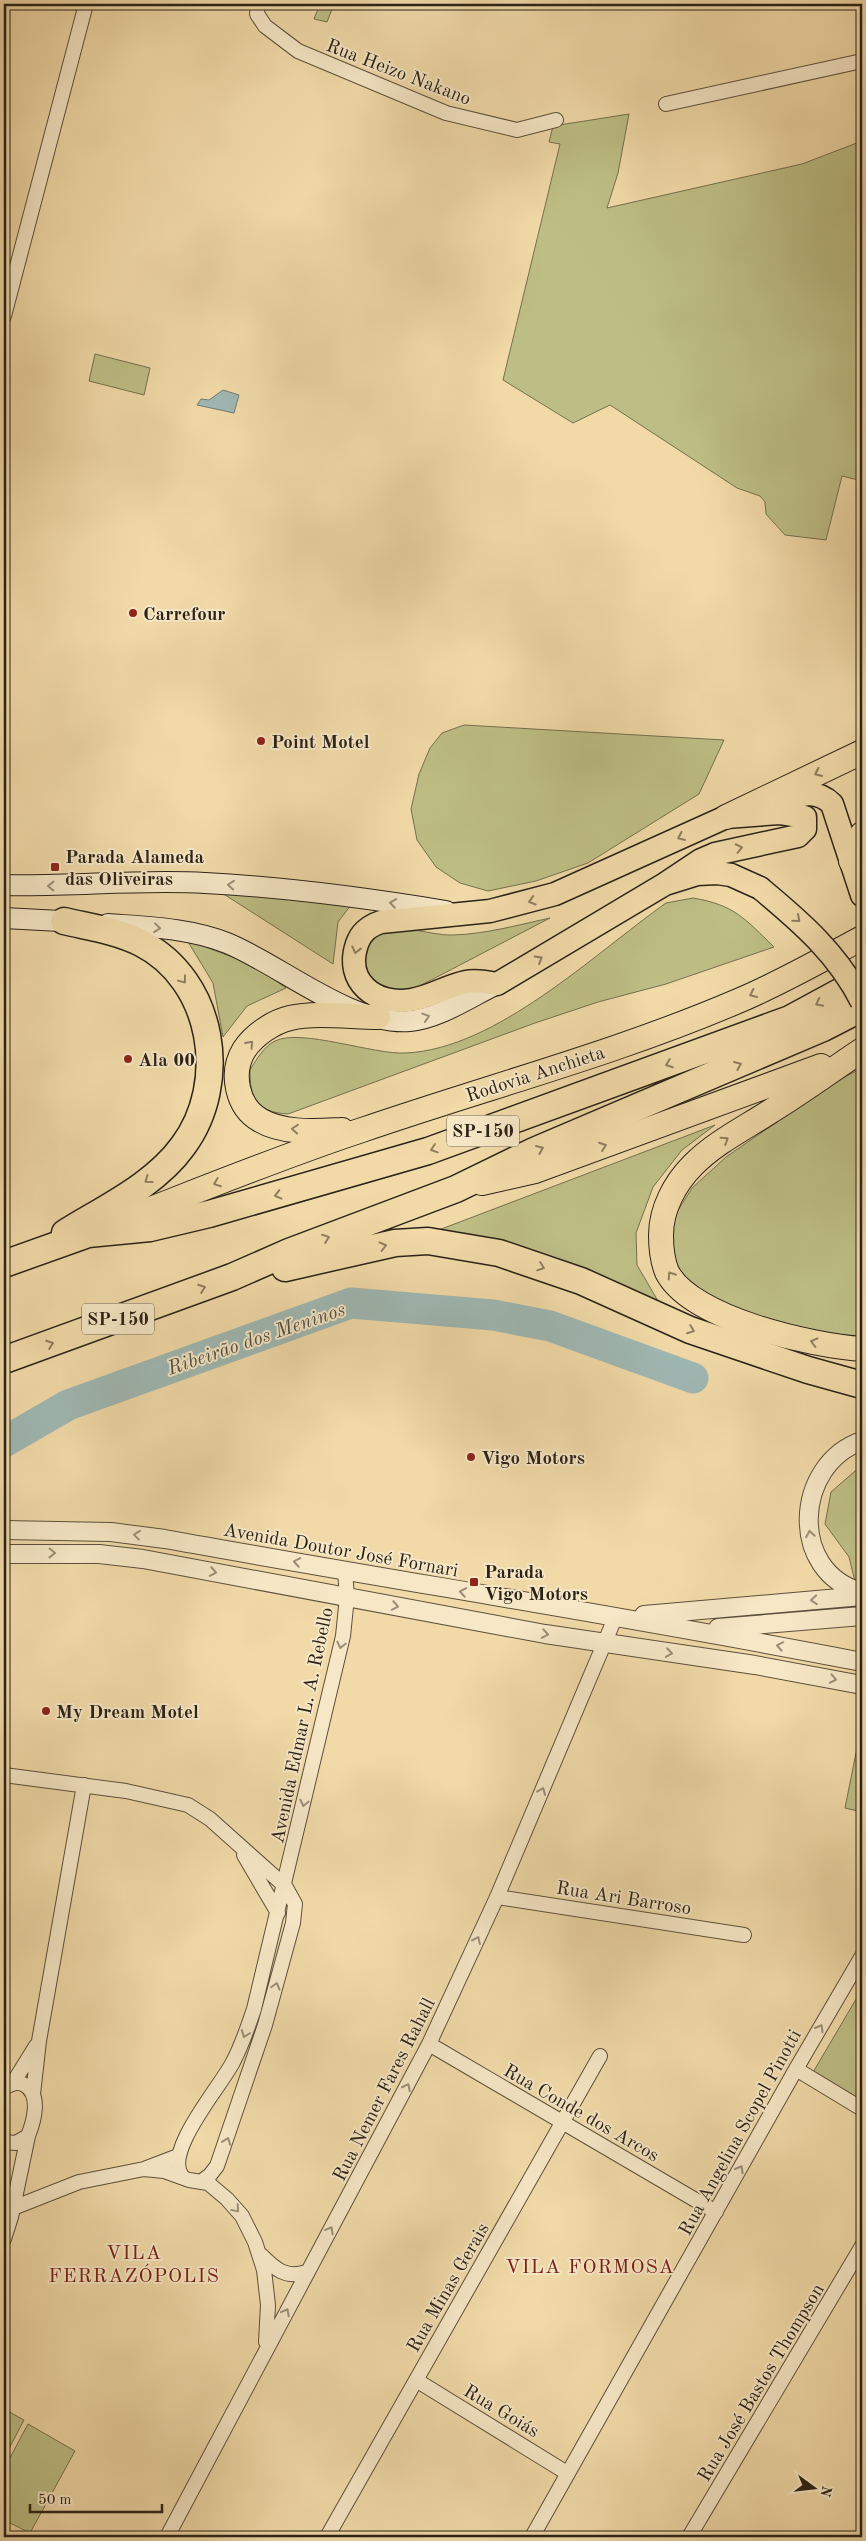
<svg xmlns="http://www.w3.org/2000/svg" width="866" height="2541" font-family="'Old Standard TT',serif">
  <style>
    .green { fill: #bdbe85; stroke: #74704e }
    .water { fill: #9fb8b3; stroke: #717c75 }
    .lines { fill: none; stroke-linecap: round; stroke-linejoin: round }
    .river { stroke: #9fb8b3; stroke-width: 31 }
    .minor-casing { stroke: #5c503c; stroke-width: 16 }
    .tertiary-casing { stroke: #5c503c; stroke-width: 20 }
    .secondary-casing { stroke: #2b2218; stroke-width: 22 }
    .primary-casing { stroke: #2b2218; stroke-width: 25 }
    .trunk-casing { stroke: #2b2218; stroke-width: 26 }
    .motorway-casing { stroke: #2b2218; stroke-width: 29 }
    .minor { stroke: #f6e7c6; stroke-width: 14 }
    .tertiary { stroke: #f6e7c6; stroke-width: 18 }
    .secondary { stroke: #f6e7c6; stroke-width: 20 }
    .primary { stroke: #f1daa8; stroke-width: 22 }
    .trunk { stroke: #f1daa8; stroke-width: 24 }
    .motorway { stroke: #f1daa8; stroke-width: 26 }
    .primary-bridge-casing { stroke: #2b2218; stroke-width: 25; stroke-linecap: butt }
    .primary-bridge { stroke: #f1daa8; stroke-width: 22 }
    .oneway { stroke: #8e7e60 }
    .oneway2 { stroke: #9b8e78 }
    .poi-dot { fill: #8f2418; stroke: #f6e7c6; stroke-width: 2 }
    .labels { text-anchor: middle; stroke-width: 4; stroke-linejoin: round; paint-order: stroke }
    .shield { fill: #f6e7c6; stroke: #685d4c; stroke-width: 1 }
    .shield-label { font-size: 18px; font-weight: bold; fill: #2b2218 }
    .street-label { font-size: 19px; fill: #2b2218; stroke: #f6e7c6 }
    .poi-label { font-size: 19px; font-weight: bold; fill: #2b2218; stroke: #f6e7c6; text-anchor: start }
    .water-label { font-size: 20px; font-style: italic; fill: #4e4f46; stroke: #f6e7c6 }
    .neighbourhood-label { font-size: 20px; letter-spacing: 1px; fill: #7a1f14; stroke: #f6e7c6 }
  </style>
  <rect width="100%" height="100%" fill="#f1daa8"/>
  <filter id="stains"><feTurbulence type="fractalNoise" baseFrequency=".004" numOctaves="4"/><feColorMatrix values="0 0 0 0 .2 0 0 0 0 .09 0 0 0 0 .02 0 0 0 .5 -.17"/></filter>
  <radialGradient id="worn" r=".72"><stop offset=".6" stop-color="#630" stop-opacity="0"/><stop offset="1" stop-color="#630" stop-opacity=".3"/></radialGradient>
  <path class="green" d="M 320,4 L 334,4 L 327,22 L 314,19 Z
    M 629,114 L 618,173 L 607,208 L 802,164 L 862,141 L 862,481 L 842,476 L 826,540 L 785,535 L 766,514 L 765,502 L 760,496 L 737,488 L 610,405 L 573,423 L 503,380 L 560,144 L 549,142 L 553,126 Z
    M 95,354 L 150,368 L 144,395 L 89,381 Z
    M 464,725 L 724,740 L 699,794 L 588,863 L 536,881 L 488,891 L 460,883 L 436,867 L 417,840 L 411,809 L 419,774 L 430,748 L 442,733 Z
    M 222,893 L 351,905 L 338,922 L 333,964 Z
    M 693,898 C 735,905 745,919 774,947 L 666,984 L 598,1002 L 535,1023 L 288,1114 C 256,1112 250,1098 250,1070 C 256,1060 264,1046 275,1041 C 301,1028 374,1055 406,1053 C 496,1049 594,954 666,903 Z
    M 550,918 L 412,990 L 373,990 C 368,976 356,953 368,940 C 391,917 426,936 453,935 C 486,934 518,925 550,918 Z
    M 187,940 L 256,966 L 286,988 L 247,1006 L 223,1037 L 213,983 Z
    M 862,1068 L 862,1343 L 825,1341 L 704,1300 L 680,1277 L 667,1251 L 672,1220 L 692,1188 L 726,1157 L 835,1082 Z
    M 715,1125 L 682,1150 L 653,1187 L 636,1233 L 637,1265 L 658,1301 L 653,1307 C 582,1276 513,1240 436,1231 Z
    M 862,1465 L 862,1610 L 849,1557 L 825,1524 L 831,1492 Z
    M 862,1723 L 862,1812 L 845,1808 Z
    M 862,1989 L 862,2100 L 812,2074 Z
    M 4,2409 L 24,2420 L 4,2458 Z
    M 28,2424 L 75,2451 L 30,2533 L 4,2520 L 4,2469 Z"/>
  <path class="water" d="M 223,390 L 239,395 L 234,413 L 197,405 L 201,399 L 209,400 Z"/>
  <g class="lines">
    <path class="river" d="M 4,1442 L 68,1405 L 351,1303 L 493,1315 L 550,1326 L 693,1378"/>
    <defs>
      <path id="minor" d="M 258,4 L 257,14 L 265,26 L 298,51 L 446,113 L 517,130 L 556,120
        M 666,104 L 862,61
        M 4,316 L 86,4
        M 4,1775 L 126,1791 L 188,1805 L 210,1819 L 285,1886 L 295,1904 L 293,1923 L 265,2025 L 217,2166 L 210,2175 L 202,2181
        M 244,1855 L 278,1913
        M 497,1897 L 744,1935
        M 429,2044 L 716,2212
        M 796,2069 L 862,2109
        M 13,2083 L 36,2046
        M 4,2088 C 10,2084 16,2081 23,2084 C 42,2093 34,2121 28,2136 L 16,2143 L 4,2142
        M 33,2094 L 39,2041 L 84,1785
        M 144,2169 L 164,2171 L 189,2180 L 208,2183 L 227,2199 L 242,2216 L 255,2242 L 264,2270 L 268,2305 L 266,2342
        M 182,2176 C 163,2152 221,2086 233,2062 C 242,2045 248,2027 254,2009 L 343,1636 L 347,1597 L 345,1571
        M 13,2208 L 79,2182 L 144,2169 L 178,2156
        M 4,2239 L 11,2217 L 28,2136
        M 261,2255 C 275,2269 286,2279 306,2272
        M 416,2380 L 567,2473
        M 167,2537 L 429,2044 L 497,1897 L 615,1618
        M 327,2537 L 600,2056
        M 532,2537 L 796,2069 L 862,1956
        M 689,2537 L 862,2246"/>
      <path id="tertiary" d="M 862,1441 C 794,1464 788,1573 862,1592
        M 4,1530 L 111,1532 L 165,1539 C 397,1581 630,1617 862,1662
        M 4,1554 L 99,1554 L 143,1559 L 545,1634 L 755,1665 L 862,1685
        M 644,1615 L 862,1596
        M 718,1628 L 862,1616"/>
      <path id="secondary" d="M 4,885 C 71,887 138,879 205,883 C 285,887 367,898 446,911
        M 4,918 L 79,922
        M 108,924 C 148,927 190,928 227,943 C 281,965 351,1026 410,1021 C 440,1018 470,997 497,984"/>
      <path id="primary" d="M 774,807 C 794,798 813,785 832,804 L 862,895
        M 665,884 L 701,860 L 715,854 L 798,836 L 805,829 L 805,817 L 779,813 L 726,817 L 555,894 L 490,911 L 381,922 C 369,926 361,932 357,944 C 344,982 376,1006 411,1000 C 430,997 447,986 466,982 C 476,980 487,982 497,984 L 665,884 L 697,874 L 717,873 L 731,875 L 760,888"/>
      <path id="trunk" d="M 726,817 L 862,752
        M 851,861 L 862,834
        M 862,1050 C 832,1070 802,1092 771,1111 C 745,1128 716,1142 693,1165 C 675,1183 661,1209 661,1235 C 661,1247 662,1260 667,1272 C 691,1319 813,1346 862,1349
        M 342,1130 C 316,1131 284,1134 260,1120 C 237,1107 230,1073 244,1050 C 254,1035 273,1022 290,1018 C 316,1012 351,1017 378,1017
        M 482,1183 L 535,1171 L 821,1066
        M 102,1228 C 188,1195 274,1159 362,1130 C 487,1087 617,1053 738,1001 C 781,983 821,960 862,938"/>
      <path id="motorway" d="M 64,921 C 89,927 118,931 141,943 C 214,980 230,1083 183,1146 C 155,1185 105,1208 65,1233
        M 4,1264 L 88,1234 L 150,1228 L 209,1214 L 428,1151 L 790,1019 L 862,980
        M 285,1268 L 395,1243 L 428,1241 L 499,1253 L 581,1281 L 690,1330 L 808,1370 L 862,1385
        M 4,1360 L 232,1277 L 289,1252 L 456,1189 L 534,1151 L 823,1028 L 862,1008"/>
    </defs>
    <use href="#minor" class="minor-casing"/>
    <use href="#tertiary" class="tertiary-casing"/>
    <use href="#secondary" class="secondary-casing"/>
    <use href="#primary" class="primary-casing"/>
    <use href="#trunk" class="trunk-casing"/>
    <use href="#motorway" class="motorway-casing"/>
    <use href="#minor" class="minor"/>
    <use href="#tertiary" class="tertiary"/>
    <use href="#secondary" class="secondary"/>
    <use href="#primary" class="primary"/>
    <use href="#trunk" class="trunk"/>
    <use href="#motorway" class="motorway"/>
    <defs>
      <path id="primary-bridge" d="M 760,888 C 801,922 838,954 862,1002"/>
    </defs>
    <use href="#primary-bridge" class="primary-bridge-casing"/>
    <use href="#primary-bridge" class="primary-bridge"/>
  </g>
  <defs><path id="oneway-chevron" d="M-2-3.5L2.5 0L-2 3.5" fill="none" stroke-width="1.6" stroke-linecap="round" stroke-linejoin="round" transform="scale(1.25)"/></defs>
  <g class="oneway">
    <use href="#oneway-chevron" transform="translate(818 773) rotate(155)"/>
    <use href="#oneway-chevron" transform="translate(681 837) rotate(156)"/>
    <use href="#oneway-chevron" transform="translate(739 848) rotate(-12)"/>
    <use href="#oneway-chevron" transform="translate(532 901) rotate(163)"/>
    <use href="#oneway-chevron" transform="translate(797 919) rotate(41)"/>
    <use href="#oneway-chevron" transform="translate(356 950) rotate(104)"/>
    <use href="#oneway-chevron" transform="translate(539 959) rotate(-31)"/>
    <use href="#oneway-chevron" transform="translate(183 980) rotate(53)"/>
    <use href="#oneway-chevron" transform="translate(753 994) rotate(155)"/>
    <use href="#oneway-chevron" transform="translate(819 1003) rotate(153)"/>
    <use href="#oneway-chevron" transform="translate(250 1044) rotate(-48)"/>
    <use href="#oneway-chevron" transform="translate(669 1064) rotate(160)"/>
    <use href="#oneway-chevron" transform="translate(738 1065) rotate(-23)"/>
    <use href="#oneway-chevron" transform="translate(295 1129) rotate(-175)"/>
    <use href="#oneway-chevron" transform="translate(725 1140) rotate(-33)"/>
    <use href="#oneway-chevron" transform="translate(603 1146) rotate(-20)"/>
    <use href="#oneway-chevron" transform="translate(434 1149) rotate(161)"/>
    <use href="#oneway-chevron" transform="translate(540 1149) rotate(-23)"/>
    <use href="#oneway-chevron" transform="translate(148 1180) rotate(144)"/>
    <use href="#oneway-chevron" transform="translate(217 1183) rotate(159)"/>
    <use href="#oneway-chevron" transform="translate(278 1195) rotate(165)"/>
    <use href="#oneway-chevron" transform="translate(326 1238) rotate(-21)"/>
    <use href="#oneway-chevron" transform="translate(383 1246) rotate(-14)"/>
    <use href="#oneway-chevron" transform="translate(541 1267) rotate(19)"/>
    <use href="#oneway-chevron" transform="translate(671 1275) rotate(-123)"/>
    <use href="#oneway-chevron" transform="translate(202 1288) rotate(-20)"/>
    <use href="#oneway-chevron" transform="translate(691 1330) rotate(21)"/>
    <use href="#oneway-chevron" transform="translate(814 1342) rotate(-166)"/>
    <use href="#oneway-chevron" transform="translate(50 1344) rotate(-20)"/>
  </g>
  <g class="oneway2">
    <use href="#oneway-chevron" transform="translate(231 885) rotate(-175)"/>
    <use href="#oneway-chevron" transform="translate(51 886) rotate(-179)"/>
    <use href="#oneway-chevron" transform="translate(393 903) rotate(-171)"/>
    <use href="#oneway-chevron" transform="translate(157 928) rotate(6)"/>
    <use href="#oneway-chevron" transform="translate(426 1017) rotate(-18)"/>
    <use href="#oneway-chevron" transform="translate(810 1534) rotate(-99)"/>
    <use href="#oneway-chevron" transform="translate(137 1535) rotate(-173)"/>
    <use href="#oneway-chevron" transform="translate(52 1553) rotate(1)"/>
    <use href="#oneway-chevron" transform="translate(297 1562) rotate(-170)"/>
    <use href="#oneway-chevron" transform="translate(213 1572) rotate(10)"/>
    <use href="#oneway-chevron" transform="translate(463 1592) rotate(-170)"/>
    <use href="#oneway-chevron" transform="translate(814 1600) rotate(175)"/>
    <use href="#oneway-chevron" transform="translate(395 1606) rotate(11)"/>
    <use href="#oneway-chevron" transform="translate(545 1634) rotate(10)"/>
    <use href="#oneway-chevron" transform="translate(341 1645) rotate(103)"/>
    <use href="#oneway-chevron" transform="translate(780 1646) rotate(-169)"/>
    <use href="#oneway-chevron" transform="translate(669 1653) rotate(8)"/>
    <use href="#oneway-chevron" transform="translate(833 1679) rotate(11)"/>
    <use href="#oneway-chevron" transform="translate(542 1791) rotate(-67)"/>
    <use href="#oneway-chevron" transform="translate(304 1803) rotate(103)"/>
    <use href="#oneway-chevron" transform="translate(477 1940) rotate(-65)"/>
    <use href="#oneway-chevron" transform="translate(276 1986) rotate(-74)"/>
    <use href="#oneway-chevron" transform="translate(820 2028) rotate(-60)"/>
    <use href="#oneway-chevron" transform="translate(245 2034) rotate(111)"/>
    <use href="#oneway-chevron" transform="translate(407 2087) rotate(-63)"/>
    <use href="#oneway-chevron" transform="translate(227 2141) rotate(-70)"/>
    <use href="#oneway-chevron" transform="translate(740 2169) rotate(-61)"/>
    <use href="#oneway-chevron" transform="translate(236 2209) rotate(50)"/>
    <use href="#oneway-chevron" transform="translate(330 2230) rotate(-61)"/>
    <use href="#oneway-chevron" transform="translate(286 2312) rotate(-62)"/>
  </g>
  <g class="poi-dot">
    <circle cx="133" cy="613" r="5"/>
    <circle cx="261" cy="741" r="5"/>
    <rect x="50" y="862" width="10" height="10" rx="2.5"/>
    <circle cx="128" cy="1059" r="5"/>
    <circle cx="471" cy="1457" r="5"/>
    <rect x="469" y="1577" width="10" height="10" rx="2.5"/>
    <circle cx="46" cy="1711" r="5"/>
  </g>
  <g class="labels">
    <g class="shield">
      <rect x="447" y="1115.5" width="72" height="31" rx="4"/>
      <rect x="82" y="1303.5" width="72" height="31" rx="4"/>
    </g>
    <g class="shield-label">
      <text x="483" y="1137">SP-150</text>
      <text x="118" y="1325">SP-150</text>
    </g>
    <g class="street-label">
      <text transform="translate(399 71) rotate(21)" y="7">Rua Heizo Nakano</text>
      <text transform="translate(535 1073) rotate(-18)" y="7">Rodovia Anchieta</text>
      <text transform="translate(341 1549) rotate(10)" y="7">Avenida Doutor José Fornari</text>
      <text transform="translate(301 1725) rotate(-78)" y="7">Avenida Edmar L. A. Rebello</text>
      <text transform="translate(624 1897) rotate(9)" y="7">Rua Ari Barroso</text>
      <text transform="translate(383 2089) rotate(-63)" y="7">Rua Nemer Fares Rahall</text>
      <text transform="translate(582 2112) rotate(30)" y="7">Rua Conde dos Arcos</text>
      <text transform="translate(739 2132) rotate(-61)" y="7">Rua Angelina Scopel Pinotti</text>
      <text transform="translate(447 2287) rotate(-60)" y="7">Rua Minas Gerais</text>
      <text transform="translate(760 2382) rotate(-59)" y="7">Rua José Bastos Thompson</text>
      <text transform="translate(502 2410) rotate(31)" y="7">Rua Goiás</text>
    </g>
    <g class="poi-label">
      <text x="143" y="620">Carrefour</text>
      <text x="271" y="748">Point Motel</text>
      <text x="65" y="863">Parada Alameda<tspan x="65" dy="22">das Oliveiras</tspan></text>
      <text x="138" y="1066">Ala 00</text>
      <text x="481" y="1464">Vigo Motors</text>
      <text x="484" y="1578">Parada<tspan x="484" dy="22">Vigo Motors</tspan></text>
      <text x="56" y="1718">My Dream Motel</text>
    </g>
    <g class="water-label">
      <text transform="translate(256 1338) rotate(-19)" y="7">Ribeirão dos Meninos</text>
    </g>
    <g class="neighbourhood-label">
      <text x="134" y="2259">VILA<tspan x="134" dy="23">FERRAZÓPOLIS</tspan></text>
      <text x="590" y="2273">VILA FORMOSA</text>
    </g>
  </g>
  <rect width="866" height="2541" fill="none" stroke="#f1daa8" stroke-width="20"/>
  <rect x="5" y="5" width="856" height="2531" fill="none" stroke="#2b2218" stroke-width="2.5"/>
  <rect x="10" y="10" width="846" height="2521" fill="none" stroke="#2b2218"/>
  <g transform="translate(814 2488) rotate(105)" stroke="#f6e7c6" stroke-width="4" paint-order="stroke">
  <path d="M0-4L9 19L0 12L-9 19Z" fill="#2b2218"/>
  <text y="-8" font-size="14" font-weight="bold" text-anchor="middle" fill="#2b2218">N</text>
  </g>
  <path d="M30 2504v8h132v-8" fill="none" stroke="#2b2218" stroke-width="2.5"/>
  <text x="38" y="2504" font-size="15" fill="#2b2218" stroke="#f6e7c6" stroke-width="4" paint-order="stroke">50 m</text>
  <rect width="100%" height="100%" filter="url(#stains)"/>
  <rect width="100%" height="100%" fill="url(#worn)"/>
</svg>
